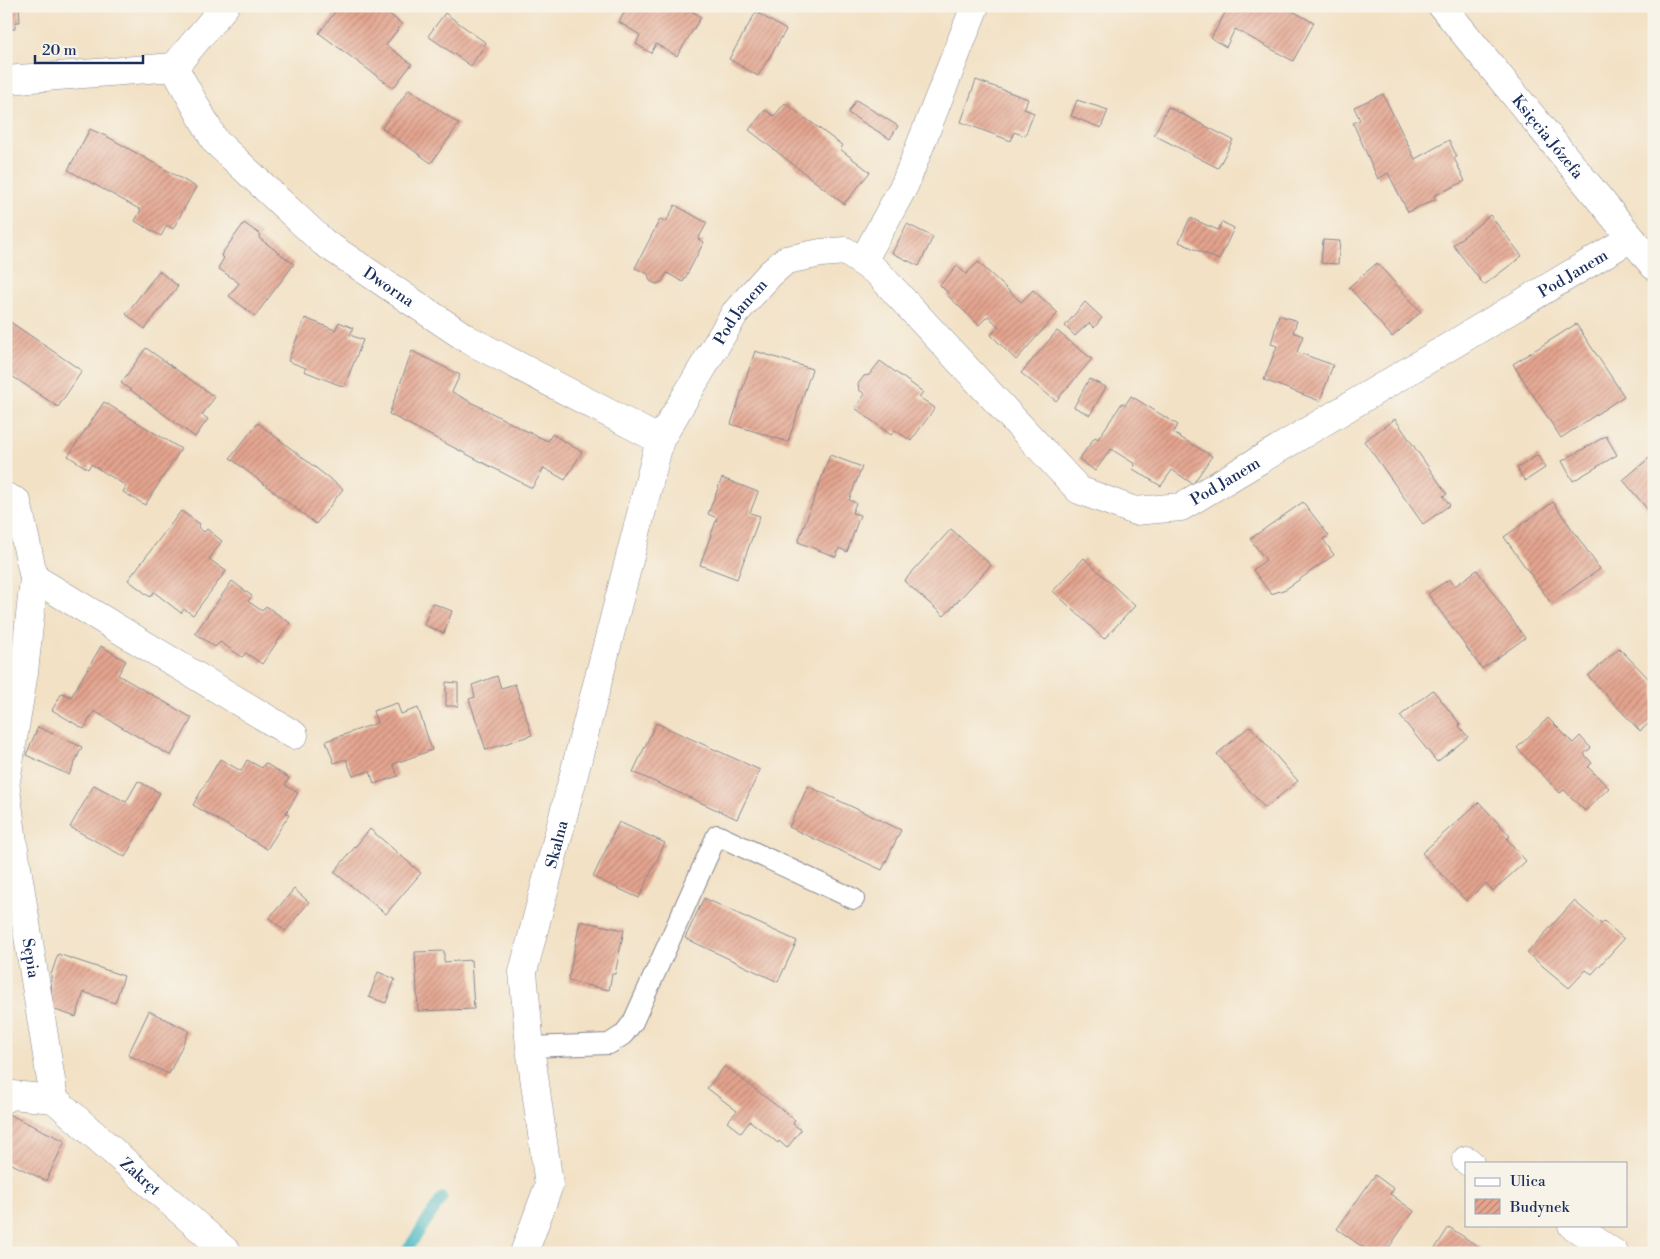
<svg xmlns="http://www.w3.org/2000/svg" width="1660" height="1259" font-family="'Libre Bodoni',serif">
  <style>
    .lines { fill: none; stroke-linecap: round; stroke-linejoin: round }
    .stream { stroke: #4ab8c3; stroke-width: 11 }
    .building { fill: url(#building-hatch) }
    .service-casing { stroke: #868892; stroke-width: 22 }
    .minor-casing { stroke: #868892; stroke-width: 29 }
    .tertiary-casing { stroke: #868892; stroke-width: 29 }
    .service { stroke: #fff; stroke-width: 20 }
    .minor { stroke: #fff; stroke-width: 28 }
    .tertiary { stroke: #fff; stroke-width: 28 }
    .labels { text-anchor: middle; stroke-width: 4; stroke-linejoin: round; paint-order: stroke }
    .street-label { font-size: 16px; fill: #1b2f5e; stroke: #f7f3e8 }
  </style>
  <defs>
    <pattern id="building-hatch" width="6" height="6" patternUnits="userSpaceOnUse" patternTransform="scale(1.25)"><rect width="6" height="6" fill="#e4a48e"/><path d="M-1 1l2-2M0 6l6-6M5 7l2-2" fill="none" stroke="#b88677"/></pattern>
  </defs>
  <rect width="100%" height="100%" fill="#f7f3e8"/>
  <filter id="ink" filterUnits="userSpaceOnUse"><feTurbulence type="fractalNoise" baseFrequency=".02" numOctaves="2"/><feDisplacementMap in="SourceGraphic" scale="10" xChannelSelector="R" yChannelSelector="G"/><feConvolveMatrix kernelMatrix="1 2 1 2 8 2 1 2 1" color-interpolation-filters="sRGB"/></filter>
  <filter id="wash" filterUnits="userSpaceOnUse"><feTurbulence type="fractalNoise" baseFrequency=".0096" numOctaves="4" result="noise"/><feDisplacementMap in="SourceGraphic" scale="20" xChannelSelector="R" yChannelSelector="G"/><feGaussianBlur stdDeviation="1.12" result="paint"/><feColorMatrix in="noise" values="0 0 0 0 0 0 0 0 0 0 0 0 0 0 0 0 0 1.4 0 .05"/><feComposite in="paint" operator="in"/></filter>
  <g filter="url(#wash)">
    <rect width="100%" height="100%" fill="#f2e1c5"/>
    <g class="lines">
      <path class="stream" d="M 405,1253 L 442,1198"/>
    </g>
    <g id="blocks">
      <path class="building" d="M 6,6 L 19,6 L 20,22 L 15,22 L 15,29 L 6,29 Z
        M 340,6 L 379,6 L 402,24 L 386,45 L 412,64 L 393,88 L 319,33 Z
        M 628,6 L 684,6 L 701,17 L 677,56 L 656,44 L 651,53 L 636,44 L 640,35 L 619,22 Z
        M 1229,6 L 1284,6 L 1314,23 L 1293,61 L 1235,29 L 1226,47 L 1211,38 Z
        M 756,12 L 786,30 L 758,76 L 729,59 Z
        M 445,13 L 486,43 L 471,66 L 428,36 Z
        M 976,80 L 1028,99 L 1024,109 L 1034,113 L 1025,136 L 1014,132 L 1011,141 L 961,122 Z
        M 409,89 L 459,124 L 431,163 L 382,128 Z
        M 1383,94 L 1415,159 L 1449,140 L 1457,157 L 1454,158 L 1465,181 L 1434,196 L 1436,199 L 1408,212 L 1388,173 L 1378,179 L 1353,123 L 1360,120 L 1354,107 Z
        M 856,100 L 898,126 L 890,139 L 848,113 Z
        M 1077,100 L 1108,110 L 1101,128 L 1071,116 Z
        M 785,103 L 843,146 L 840,149 L 870,172 L 844,204 L 749,130 L 765,110 L 774,116 Z
        M 1168,107 L 1233,140 L 1218,168 L 1154,135 Z
        M 90,129 L 108,137 L 196,187 L 173,229 L 167,225 L 161,236 L 135,221 L 141,210 L 68,170 Z
        M 675,205 L 707,223 L 698,239 L 704,242 L 683,282 L 667,273 L 662,282 L 656,284 L 650,281 L 648,274 L 635,268 L 660,219 L 666,222 Z
        M 1490,215 L 1522,256 L 1484,285 L 1453,245 Z
        M 1190,218 L 1218,230 L 1222,222 L 1234,228 L 1219,260 L 1179,242 Z
        M 244,223 L 261,235 L 259,238 L 294,264 L 255,316 L 229,296 L 239,283 L 218,268 L 224,258 L 221,255 Z
        M 907,224 L 933,237 L 919,266 L 892,253 Z
        M 1323,240 L 1340,241 L 1338,264 L 1321,263 Z
        M 978,262 L 1021,302 L 1033,290 L 1058,313 L 1016,360 L 991,335 L 999,327 L 988,316 L 979,325 L 947,295 L 949,294 L 940,285 L 957,266 L 966,274 Z
        M 1377,263 L 1421,312 L 1392,337 L 1349,287 Z
        M 159,271 L 178,286 L 145,329 L 126,314 Z
        M 1085,302 L 1102,318 L 1094,328 L 1089,323 L 1075,336 L 1065,326 Z
        M 1279,315 L 1297,321 L 1293,332 L 1303,336 L 1297,352 L 1333,365 L 1320,401 L 1264,380 L 1277,346 L 1271,344 Z
        M 305,318 L 335,330 L 339,322 L 353,328 L 350,335 L 363,340 L 344,387 L 304,371 L 306,368 L 288,361 Z
        M 6,319 L 82,371 L 58,407 L 6,372 Z
        M 1576,324 L 1624,396 L 1561,438 L 1513,364 Z
        M 1057,331 L 1092,359 L 1056,401 L 1021,373 Z
        M 146,348 L 215,397 L 202,415 L 208,419 L 195,437 L 121,383 Z
        M 412,351 L 460,375 L 452,392 L 522,429 L 548,441 L 552,434 L 582,452 L 565,480 L 544,468 L 532,488 L 389,414 Z
        M 755,351 L 812,369 L 788,442 L 731,424 Z
        M 880,361 L 923,392 L 919,397 L 935,408 L 911,441 L 895,430 L 891,435 L 855,408 L 865,394 L 859,390 L 858,384 L 864,376 L 869,375 Z
        M 1089,379 L 1106,387 L 1090,415 L 1074,407 Z
        M 1131,396 L 1178,425 L 1173,433 L 1212,456 L 1193,484 L 1172,470 L 1161,486 L 1133,469 L 1135,464 L 1111,449 L 1095,471 L 1079,459 L 1095,437 L 1098,439 L 1122,403 L 1125,405 Z
        M 104,402 L 181,449 L 145,505 L 123,492 L 126,486 L 115,479 L 91,464 L 88,469 L 68,456 Z
        M 1395,419 L 1447,494 L 1443,496 L 1450,505 L 1423,524 L 1364,441 Z
        M 258,423 L 343,489 L 316,524 L 230,458 Z
        M 1606,436 L 1617,455 L 1573,481 L 1562,461 Z
        M 1654,454 L 1654,517 L 1623,480 Z
        M 830,455 L 862,467 L 849,500 L 856,503 L 852,513 L 860,515 L 847,552 L 839,548 L 836,557 L 798,542 Z
        M 1538,455 L 1545,468 L 1525,481 L 1517,468 Z
        M 722,478 L 758,492 L 750,513 L 760,516 L 737,579 L 700,565 L 717,518 L 708,514 Z
        M 1303,502 L 1329,536 L 1323,539 L 1334,555 L 1286,589 L 1271,594 L 1253,570 L 1266,560 L 1250,539 Z
        M 1553,502 L 1600,569 L 1551,603 L 1504,537 Z
        M 181,511 L 200,524 L 198,527 L 204,532 L 207,529 L 222,541 L 209,559 L 226,571 L 193,615 L 184,609 L 181,613 L 154,592 L 150,597 L 128,580 Z
        M 951,529 L 991,565 L 944,616 L 904,581 Z
        M 1084,558 L 1135,606 L 1104,639 L 1053,591 Z
        M 1477,570 L 1525,638 L 1482,669 L 1428,594 L 1449,579 L 1455,586 Z
        M 232,581 L 252,596 L 248,601 L 262,611 L 266,606 L 290,623 L 262,664 L 246,653 L 242,657 L 220,642 L 215,647 L 195,633 Z
        M 432,603 L 452,611 L 444,633 L 424,625 Z
        M 101,646 L 126,661 L 118,675 L 192,718 L 171,756 L 94,711 L 84,729 L 52,710 L 62,693 L 71,697 Z
        M 1619,648 L 1654,684 L 1654,719 L 1640,731 L 1588,676 Z
        M 497,676 L 501,688 L 515,684 L 532,735 L 486,750 L 469,699 L 475,697 L 472,685 Z
        M 446,682 L 458,683 L 458,706 L 446,706 Z
        M 1433,690 L 1460,724 L 1459,726 L 1468,737 L 1437,762 L 1400,716 Z
        M 397,703 L 401,714 L 418,708 L 432,750 L 393,764 L 398,776 L 374,784 L 370,771 L 353,776 L 346,759 L 334,763 L 326,741 L 377,723 L 373,711 Z
        M 1548,718 L 1573,743 L 1580,736 L 1591,748 L 1584,754 L 1592,763 L 1588,767 L 1609,788 L 1585,811 L 1564,790 L 1560,793 L 1517,748 Z
        M 656,723 L 760,770 L 737,819 L 633,772 Z
        M 1250,726 L 1298,781 L 1265,808 L 1217,754 Z
        M 38,727 L 82,747 L 69,775 L 26,755 Z
        M 220,759 L 241,771 L 247,760 L 262,768 L 265,763 L 289,778 L 285,785 L 298,793 L 286,813 L 289,815 L 267,849 L 193,805 Z
        M 138,781 L 160,793 L 125,857 L 70,827 L 94,785 L 126,802 Z
        M 808,786 L 901,830 L 882,870 L 789,827 Z
        M 1479,802 L 1510,836 L 1507,839 L 1526,861 L 1493,891 L 1486,883 L 1466,901 L 1422,853 Z
        M 619,822 L 665,843 L 639,898 L 593,877 Z
        M 370,829 L 421,873 L 386,914 L 334,872 Z
        M 294,889 L 309,902 L 285,931 L 269,918 Z
        M 704,898 L 797,941 L 778,982 L 685,938 Z
        M 1574,901 L 1601,924 L 1604,921 L 1624,939 L 1592,974 L 1586,970 L 1569,988 L 1527,953 Z
        M 580,921 L 624,930 L 615,974 L 612,974 L 609,990 L 568,981 Z
        M 444,951 L 444,962 L 471,960 L 474,1009 L 418,1011 L 415,952 Z
        M 58,954 L 124,976 L 115,1003 L 84,992 L 76,1017 L 52,1009 L 51,975 Z
        M 378,972 L 395,979 L 386,1003 L 369,997 Z
        M 149,1011 L 189,1031 L 169,1074 L 128,1055 Z
        M 725,1066 L 795,1120 L 793,1124 L 801,1130 L 787,1148 L 779,1141 L 778,1143 L 750,1121 L 741,1133 L 727,1122 L 737,1111 L 707,1088 Z
        M 6,1113 L 65,1141 L 46,1181 L 6,1161 Z
        M 1375,1175 L 1394,1189 L 1390,1194 L 1414,1211 L 1385,1253 L 1371,1253 L 1337,1229 Z
        M 1449,1227 L 1488,1253 L 1432,1253 Z"/>
    </g>
  </g>
  <g filter="url(#ink)">
    <use href="#blocks" fill-opacity="0" stroke="#868892" stroke-width="1"/>
    <g class="lines">
      <defs>
        <path id="service" d="M 530,1047 L 609,1044 L 623,1035 L 633,1022 L 717,835 L 854,899"/>
        <g id="minor">
          <path id="s1" d="M 174,67 L 215,141 L 323,242 L 469,340 L 660,440"/>
          <path d="M 6,80 L 174,67 L 225,6"/>
          <path d="M 863,261 L 905,184 L 975,6"/>
          <path d="M 6,497 L 17,502 L 34,578 L 24,672 L 6,781"/>
          <path d="M 34,578 L 294,735"/>
          <path id="s2" d="M 6,789 L 13,842 L 54,1099"/>
          <path d="M 6,1098 L 12,1095 L 54,1099"/>
          <path id="s3" d="M 54,1099 L 228,1253"/>
          <path d="M 1466,1160 L 1470,1163"/>
          <path d="M 1572,1225 L 1614,1253"/>
          <path id="s4" d="M 524,1253 L 549,1185 L 530,1047 L 523,972 L 660,440 L 735,313 L 770,274 L 786,260 L 821,253 L 845,251 L 877,272 L 1079,490 L 1135,511 L 1181,507 L 1631,238"/>
        </g>
        <g id="tertiary">
          <path id="s5" d="M 1442,6 L 1654,266"/>
        </g>
      </defs>
      <use href="#service" class="service-casing"/>
      <use href="#minor" class="minor-casing"/>
      <use href="#tertiary" class="tertiary-casing"/>
      <use href="#service" class="service"/>
      <use href="#minor" class="minor"/>
      <use href="#tertiary" class="tertiary"/>
    </g>
  </g>
  <g class="labels">
    <g class="street-label">
      <text dy="6" stroke="none"><textPath href="#s5" startOffset="168">Księcia Józefa</textPath></text>
      <text dy="6" stroke="none"><textPath href="#s4" startOffset="2015">Pod Janem</textPath></text>
      <text dy="6" stroke="none"><textPath href="#s1" startOffset="312">Dworna</textPath></text>
      <text dy="6" stroke="none"><textPath href="#s4" startOffset="988">Pod Janem</textPath></text>
      <text dy="6" stroke="none"><textPath href="#s4" startOffset="1610">Pod Janem</textPath></text>
      <text dy="6" stroke="none"><textPath href="#s4" startOffset="419">Skalna</textPath></text>
      <text dy="6" stroke="none"><textPath href="#s2" startOffset="171">Sępia</textPath></text>
      <text dy="6" stroke="none"><textPath href="#s3" startOffset="116">Zakręt</textPath></text>
    </g>
  </g>
  <rect width="1660" height="1259" fill="none" stroke="#f7f3e8" stroke-width="25"/>
  <rect x="1465" y="1162" width="162" height="65" fill="#f7f3e8" stroke="#9fa5b1"/>
  <rect x="1475" y="1178" width="25" height="8" fill="#ffffff" stroke="#9fa5b1"/>
  <text x="1510" y="1186" font-size="15" fill="#1b2f5e">Ulica</text>
  <rect x="1475" y="1199" width="25" height="15" fill="url(#building-hatch)" stroke="#9fa5b1"/>
  <text x="1510" y="1212" font-size="15" fill="#1b2f5e">Budynek</text>
  <path d="M35 55v8h108v-8" fill="none" stroke="#1b2f5e" stroke-width="2.5"/>
  <text x="42" y="55" font-size="15" fill="#1b2f5e" stroke="#f7f3e8" stroke-width="4" paint-order="stroke">20 m</text>
</svg>
